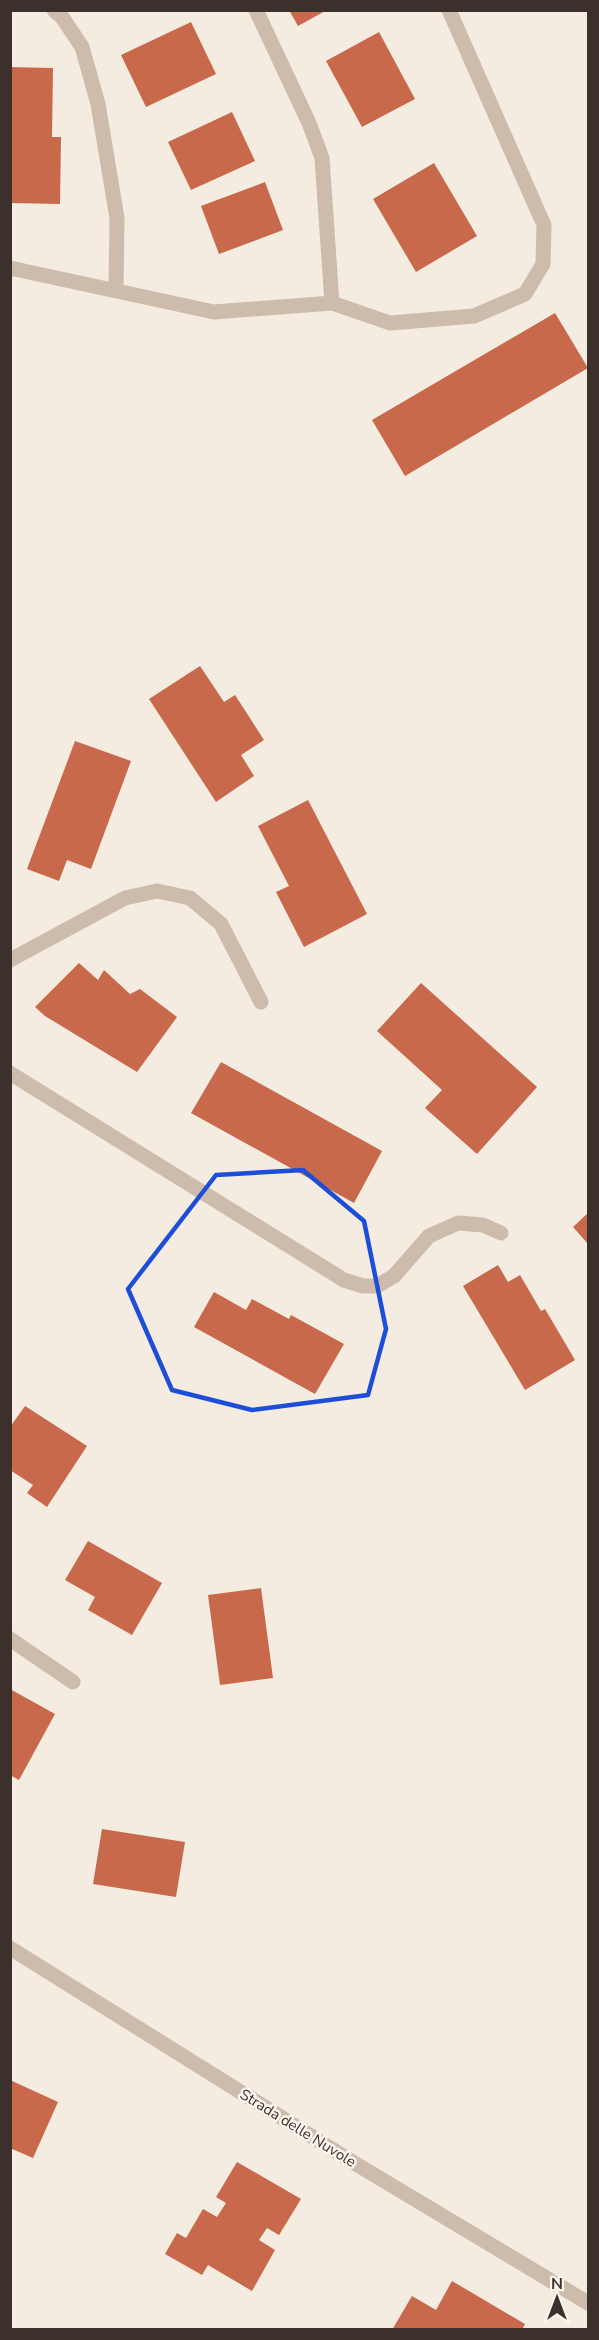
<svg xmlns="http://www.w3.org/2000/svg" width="599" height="2340" font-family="'Nunito Sans',sans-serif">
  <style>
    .building { fill: #c8694b }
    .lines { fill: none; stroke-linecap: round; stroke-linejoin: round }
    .minor { stroke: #cdbbac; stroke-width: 15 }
    .marked { fill: none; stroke: #1d4ed8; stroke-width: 4.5; stroke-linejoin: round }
    .labels { text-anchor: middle; stroke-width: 5; stroke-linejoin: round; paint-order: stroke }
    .street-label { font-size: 15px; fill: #3b302b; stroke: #fbf5ee }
  </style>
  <rect width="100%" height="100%" fill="#f4ebe1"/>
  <path class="building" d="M 289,10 L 327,10 L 298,26 Z
    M 191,22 L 216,74 L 146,107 L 121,55 Z
    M 379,32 L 415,99 L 362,127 L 326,61 Z
    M 10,67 L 53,68 L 52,137 L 61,137 L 60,204 L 10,203 Z
    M 232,112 L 255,161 L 191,190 L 168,142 Z
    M 434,163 L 477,236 L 416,272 L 373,199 Z
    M 265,182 L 283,230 L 219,254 L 201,206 Z
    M 555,313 L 588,368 L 405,476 L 372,420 Z
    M 200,666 L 224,702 L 235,695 L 264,740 L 241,755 L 254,776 L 216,802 L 149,699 Z
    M 75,741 L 131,761 L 91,869 L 67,860 L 59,881 L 27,869 Z
    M 308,800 L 367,914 L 304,947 L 276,892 L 289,886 L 258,826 Z
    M 79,963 L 98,980 L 104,970 L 130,994 L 140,989 L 177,1017 L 137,1072 L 45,1016 L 35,1007 Z
    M 421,983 L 537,1087 L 477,1154 L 425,1108 L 442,1090 L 377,1031 Z
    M 221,1062 L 382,1151 L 354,1203 L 191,1113 Z
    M 588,1213 L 588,1244 L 573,1227 Z
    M 498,1265 L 508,1282 L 520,1275 L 541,1311 L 545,1309 L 575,1360 L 525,1390 L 463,1286 Z
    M 214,1292 L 246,1310 L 252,1299 L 289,1319 L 291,1315 L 344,1344 L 315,1394 L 194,1327 Z
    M 25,1406 L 87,1446 L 47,1507 L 27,1493 L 33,1485 L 10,1470 L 10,1427 Z
    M 88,1541 L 162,1583 L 132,1635 L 88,1610 L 95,1597 L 65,1580 Z
    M 261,1588 L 273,1678 L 220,1685 L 208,1595 Z
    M 10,1689 L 55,1714 L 19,1780 L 10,1775 Z
    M 102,1829 L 185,1842 L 176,1897 L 93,1884 Z
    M 10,2080 L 58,2102 L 33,2158 L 10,2148 Z
    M 237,2162 L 301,2199 L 279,2235 L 267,2228 L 259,2240 L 275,2250 L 252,2291 L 208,2265 L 202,2275 L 165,2254 L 177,2233 L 186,2238 L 203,2209 L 217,2217 L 226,2203 L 216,2197 Z
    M 452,2281 L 525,2324 L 522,2330 L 392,2330 L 412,2296 L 436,2310 Z"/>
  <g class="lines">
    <path class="minor" d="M 54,10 L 62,17 L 82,47 L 98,104 L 117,218 L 116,290
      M 256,10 L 309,123 L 322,158 L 332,303
      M 10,268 L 214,312 L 332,303 L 390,323 L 474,316 L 525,294 L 543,264 L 544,225 L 449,10
      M 10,960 L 125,898 L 157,891 L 190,898 L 221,924 L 261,1002
      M 10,1073 L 344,1280 L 363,1286 L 377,1286 L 394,1276 L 429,1236 L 458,1223 L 483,1225 L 501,1233
      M 10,1639 L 73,1682
      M 10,1948 L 351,2161 L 588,2303"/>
  </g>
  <path class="marked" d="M 303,1170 L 364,1221 L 386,1329 L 368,1395 L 252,1410 L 172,1390 L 128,1289 L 216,1175 Z"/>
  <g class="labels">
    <g class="street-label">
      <text transform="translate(298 2128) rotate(32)" y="5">Strada delle Nuvole</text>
    </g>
  </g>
  <rect width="599" height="2340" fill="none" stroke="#3b302b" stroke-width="24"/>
  <g transform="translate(557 2298)" stroke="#fbf5ee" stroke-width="4.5" paint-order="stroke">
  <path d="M0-4.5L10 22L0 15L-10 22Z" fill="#3b302b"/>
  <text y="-9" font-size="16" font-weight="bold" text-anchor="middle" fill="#3b302b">N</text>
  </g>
</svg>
